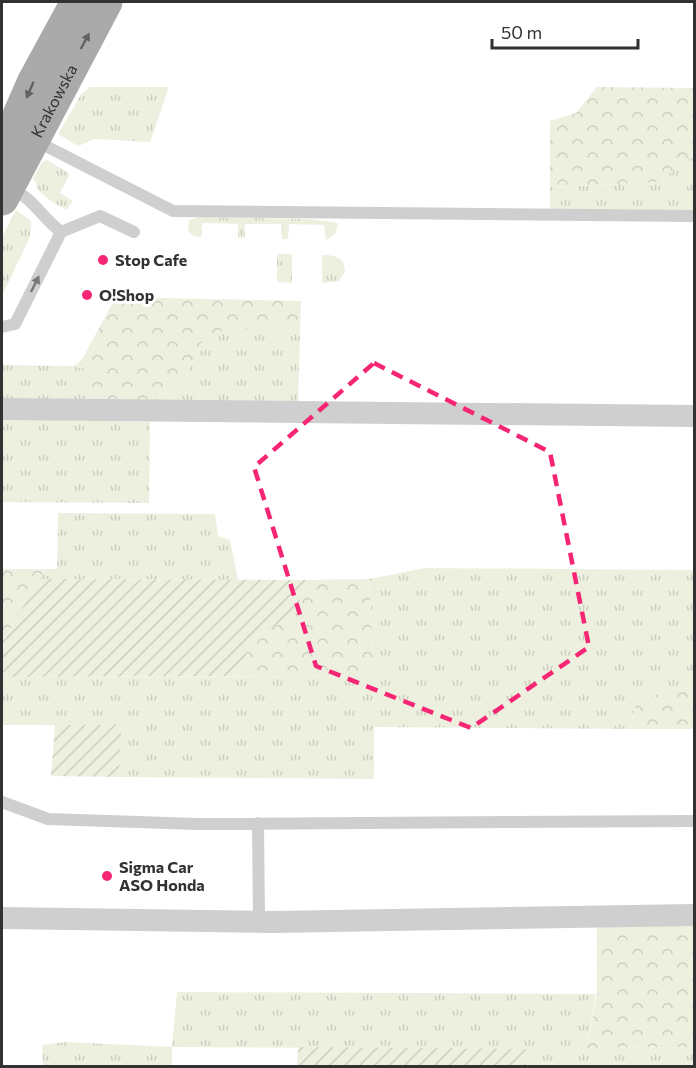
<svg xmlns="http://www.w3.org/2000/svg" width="696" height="1068" font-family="Commissioner,sans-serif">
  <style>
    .grass { fill: url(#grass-tufts) }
    .forest { fill: url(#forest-crowns) }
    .garden { fill: url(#garden-furrows) }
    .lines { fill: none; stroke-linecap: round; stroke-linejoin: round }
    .lane { stroke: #cfcfcf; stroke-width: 12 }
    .street { stroke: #cfcfcf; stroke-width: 22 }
    .primary { stroke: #aaa; stroke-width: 33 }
    .oneway { fill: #626262 }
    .oneway2 { fill: #797979 }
    .marked { fill: none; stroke: #f62675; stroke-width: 4.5; stroke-dasharray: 12 8; stroke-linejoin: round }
    .poi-dot { fill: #f62675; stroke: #fff; stroke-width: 2 }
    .labels { text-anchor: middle; stroke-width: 6; stroke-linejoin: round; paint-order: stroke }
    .street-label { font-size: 16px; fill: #323232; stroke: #fff }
    .poi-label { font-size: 16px; font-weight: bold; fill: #323232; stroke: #fff; text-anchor: start }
  </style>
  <defs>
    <pattern id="grass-tufts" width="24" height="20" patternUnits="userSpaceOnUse" patternTransform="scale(1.5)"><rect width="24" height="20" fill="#edf0df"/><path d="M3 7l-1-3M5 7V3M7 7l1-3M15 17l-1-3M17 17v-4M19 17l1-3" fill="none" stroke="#cccec0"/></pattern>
    <pattern id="forest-crowns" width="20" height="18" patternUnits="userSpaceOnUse" patternTransform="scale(1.5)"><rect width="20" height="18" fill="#edf0df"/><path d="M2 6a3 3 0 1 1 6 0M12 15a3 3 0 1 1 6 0" fill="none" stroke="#cccec0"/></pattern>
    <pattern id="garden-furrows" width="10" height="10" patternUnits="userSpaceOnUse" patternTransform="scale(1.5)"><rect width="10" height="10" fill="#edf0df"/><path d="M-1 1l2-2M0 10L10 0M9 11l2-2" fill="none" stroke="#cccec0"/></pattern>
  </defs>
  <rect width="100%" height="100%" fill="#fff"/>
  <path class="grass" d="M 90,87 L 169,87 L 150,142 L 95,139 L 78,146 L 58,134 L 82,93 Z
    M 694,157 L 694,213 L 550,211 L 550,187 L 662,182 L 678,163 Z
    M 47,160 L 70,174 L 60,193 L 73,201 L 67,210 L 49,200 L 36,188 L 37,184 L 33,179 L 42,162 Z
    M 16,210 L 31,221 L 30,237 L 2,296 L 2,237 Z
    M 197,217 L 310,219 L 338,223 L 336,233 L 326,240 L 324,225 L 289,224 L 288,239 L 282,239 L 281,224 L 245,224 L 245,238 L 238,238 L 238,224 L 202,223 L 201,238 L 192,235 L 188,230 L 189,221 Z
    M 277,254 L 292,254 L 292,283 L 277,282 Z
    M 322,255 C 334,255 345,257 345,271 L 339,281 L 322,283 Z
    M 275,326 L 300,334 L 298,407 L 142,404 L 180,388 L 203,339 L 219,331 Z
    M 2,365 L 73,366 L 90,370 L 90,384 L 96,404 L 2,402 Z
    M 2,418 L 150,422 L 149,503 L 2,502 Z
    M 58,513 L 215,514 L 218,536 L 230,540 L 238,580 L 39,579 L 45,569 L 57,569 Z
    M 425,568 L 694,570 L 694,688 L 669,689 L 636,704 L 630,729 L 374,727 L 374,779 L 119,777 L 122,725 L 2,725 L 2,677 L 374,676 L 369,579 Z
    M 177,992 L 596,994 L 587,1048 L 694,1047 L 694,1066 L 526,1066 L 525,1049 L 172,1047 L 172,1066 L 43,1066 L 42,1045 L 65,1042 L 172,1047 Z"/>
  <path class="forest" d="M 597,87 L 694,88 L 694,157 L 678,163 L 662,182 L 550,187 L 550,121 L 576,113 Z
    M 116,297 L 301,301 L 300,334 L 275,326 L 219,331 L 203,340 L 180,388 L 142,404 L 96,404 L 90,384 L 90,370 L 73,366 L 81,361 Z
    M 2,569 L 45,569 L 2,643 Z
    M 369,579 L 374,676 L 238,676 L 252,640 L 295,614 L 307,580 Z
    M 694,688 L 694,729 L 630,729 L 636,704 L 669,689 Z
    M 597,924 L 694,925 L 694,1047 L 587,1048 L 597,994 Z"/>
  <path class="garden" d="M 39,579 L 307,580 L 295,614 L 252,640 L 238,676 L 2,677 L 2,643 Z
    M 55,725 L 122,725 L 119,777 L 51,776 Z
    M 298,1047 L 526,1049 L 526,1066 L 297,1066 Z"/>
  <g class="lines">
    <path class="lane" d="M 34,140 L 173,211 L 694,216
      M 61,232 L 100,216 L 134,232
      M 2,327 L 15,324 L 61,232 C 42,217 32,198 10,187
      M 2,802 L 48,819 L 197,824 L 694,821
      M 258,823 L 259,921"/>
    <path class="street" d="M 2,409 L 694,416
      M 2,918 L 273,922 L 694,915"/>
    <g class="primary">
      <path d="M 2,154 L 33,83 L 77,2"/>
      <path id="s1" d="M 2,199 L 106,2"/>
    </g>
  </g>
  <defs><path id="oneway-solid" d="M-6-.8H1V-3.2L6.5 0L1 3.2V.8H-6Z" transform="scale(1.5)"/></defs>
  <g class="oneway">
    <use href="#oneway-solid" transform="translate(85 41) rotate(-62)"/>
    <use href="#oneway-solid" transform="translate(30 90) rotate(114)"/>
  </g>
  <use class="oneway2" href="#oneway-solid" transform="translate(35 284) rotate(-63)"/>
  <path class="marked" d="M 374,363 L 550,452 L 589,647 L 471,728 L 316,666 L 254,467 Z"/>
  <g class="poi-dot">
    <circle cx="103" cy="260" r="6"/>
    <circle cx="87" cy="295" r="6"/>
    <circle cx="107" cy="876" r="6"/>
  </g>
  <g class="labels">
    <g class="street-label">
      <text dy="6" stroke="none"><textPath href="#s1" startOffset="111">Krakowska</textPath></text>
    </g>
    <g class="poi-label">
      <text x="115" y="266">Stop Cafe</text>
      <text x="99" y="301">O!Shop</text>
      <text x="119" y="873">Sigma Car<tspan x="119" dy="18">ASO Honda</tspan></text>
    </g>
  </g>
  <rect width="696" height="1068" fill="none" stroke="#323232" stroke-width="6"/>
  <path d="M492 39v9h146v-9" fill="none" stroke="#323232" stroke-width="3"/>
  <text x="501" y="39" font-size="18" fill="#323232" stroke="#ffffff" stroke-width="4.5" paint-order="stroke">50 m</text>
</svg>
